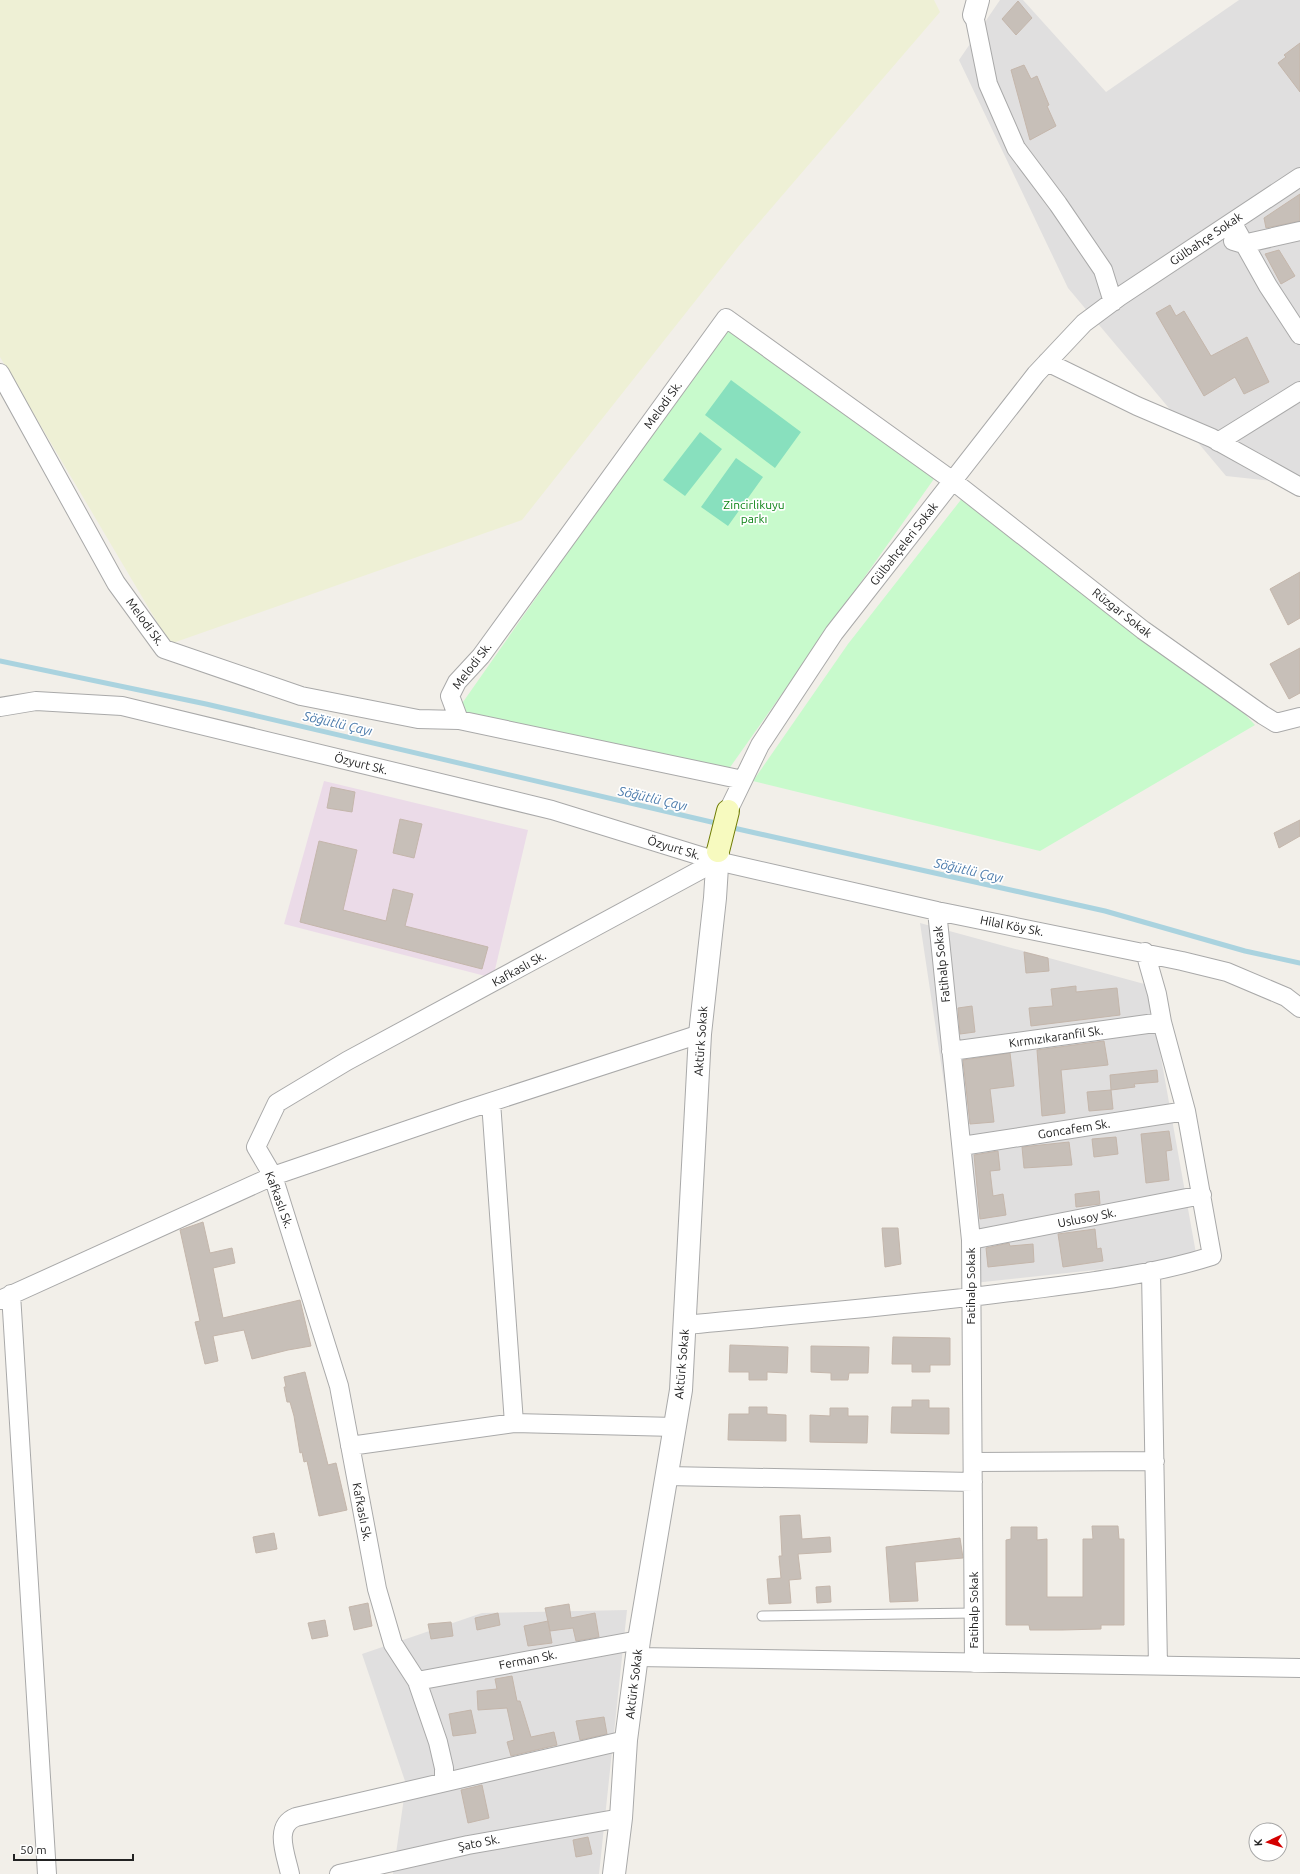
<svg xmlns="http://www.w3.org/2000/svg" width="1300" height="1874" font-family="Ubuntu,sans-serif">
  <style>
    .residential { fill: #e0dfdf }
    .industrial { fill: #ebdbe8 }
    .farmland { fill: #eef0d5 }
    .park { fill: #c8facc }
    .pitch { fill: #88e0be }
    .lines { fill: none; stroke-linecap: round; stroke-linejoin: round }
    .stream { stroke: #aad3df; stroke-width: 5 }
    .building { fill: #c7bfb8; stroke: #c4b6ab }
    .service-casing { stroke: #a9a9a9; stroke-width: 11 }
    .minor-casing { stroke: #a9a9a9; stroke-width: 20 }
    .tertiary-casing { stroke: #a9a9a9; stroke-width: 24 }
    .secondary-casing { stroke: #707d05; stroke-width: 24 }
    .service { stroke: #fff; stroke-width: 9 }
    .minor { stroke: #fff; stroke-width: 18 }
    .tertiary { stroke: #fff; stroke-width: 22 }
    .secondary { stroke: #f7fabf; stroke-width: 22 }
    .labels { text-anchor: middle; stroke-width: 3.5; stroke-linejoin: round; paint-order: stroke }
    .street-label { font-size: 12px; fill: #222; stroke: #fff }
    .park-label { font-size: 12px; fill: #0c8416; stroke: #fff }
    .water-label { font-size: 13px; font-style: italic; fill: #4a7aab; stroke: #fff }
  </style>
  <rect width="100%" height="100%" fill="#f2efe9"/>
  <path class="residential" d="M 1000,0 L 1023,0 L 1106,92 L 1239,0 L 1300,0 L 1300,484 L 1226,476 L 1068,288 L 959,60 Z
    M 920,923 L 1148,985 L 1197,1259 L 974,1283 Z
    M 627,1610 L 599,1874 L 393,1874 L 406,1784 L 362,1654 L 482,1613 Z"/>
  <path class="industrial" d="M 324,781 L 528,830 L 493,978 L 284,924 Z"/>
  <path class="farmland" d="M 0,0 L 934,0 L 940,12 L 738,247 L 522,520 L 170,644 L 0,357 Z"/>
  <path class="park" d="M 728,324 L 936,476 L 726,773 L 456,712 Z
    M 967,492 L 1179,644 L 1255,725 L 1040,851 L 753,781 L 848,644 Z"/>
  <path class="pitch" d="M 731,380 L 801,432 L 775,468 L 705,415 Z
    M 700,432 L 722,449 L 685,496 L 663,480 Z
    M 736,458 L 763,477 L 728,526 L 701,507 Z"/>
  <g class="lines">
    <path class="stream" d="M 0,661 L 206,704 L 720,824
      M 729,827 L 1105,911 L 1245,951 L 1300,963"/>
  </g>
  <path class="building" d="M 1018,1 L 1032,18 L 1016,35 L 1002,19 Z
    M 1300,43 L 1300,92 L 1278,63 L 1286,57 L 1284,55 Z
    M 1024,65 L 1031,79 L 1037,76 L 1049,105 L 1047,106 L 1056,126 L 1030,140 L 1011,70 Z
    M 1300,194 L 1300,221 L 1266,228 L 1264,218 Z
    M 1279,250 L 1295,276 L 1281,284 L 1265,254 Z
    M 1170,305 L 1176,316 L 1184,311 L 1211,356 L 1247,337 L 1269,382 L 1244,394 L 1235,377 L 1204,396 L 1156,313 Z
    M 1300,572 L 1300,618 L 1288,625 L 1270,589 Z
    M 1300,648 L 1300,693 L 1289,699 L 1270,664 Z
    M 331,787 L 355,792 L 352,812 L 327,808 Z
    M 400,819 L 422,824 L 414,858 L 393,853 Z
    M 1300,820 L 1300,836 L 1279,848 L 1274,833 Z
    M 319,841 L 357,850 L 343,910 L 386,921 L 393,889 L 413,894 L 405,926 L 488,947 L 482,969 L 300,922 Z
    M 1024,952 L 1048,958 L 1049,971 L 1026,973 Z
    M 1076,986 L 1076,992 L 1117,988 L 1120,1015 L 1031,1026 L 1029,1008 L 1053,1006 L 1051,989 Z
    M 972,1006 L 975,1032 L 960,1034 L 958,1008 Z
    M 1104,1041 L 1108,1065 L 1061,1070 L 1065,1113 L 1042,1116 L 1037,1050 Z
    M 1010,1053 L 1014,1086 L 990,1089 L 994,1122 L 970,1124 L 963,1060 Z
    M 1157,1070 L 1158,1082 L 1134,1084 L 1135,1087 L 1111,1090 L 1113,1109 L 1089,1111 L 1087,1092 L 1111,1090 L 1110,1075 Z
    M 1169,1131 L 1172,1150 L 1166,1151 L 1169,1180 L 1146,1183 L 1141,1134 Z
    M 1116,1137 L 1118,1154 L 1094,1157 L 1092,1139 Z
    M 1069,1142 L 1072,1165 L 1024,1168 L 1022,1147 Z
    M 998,1151 L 1000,1170 L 990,1171 L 993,1196 L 1003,1194 L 1006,1215 L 980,1219 L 974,1155 Z
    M 1099,1191 L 1100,1204 L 1076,1207 L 1075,1194 Z
    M 203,1222 L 210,1253 L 232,1248 L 235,1263 L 213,1268 L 223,1318 L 300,1300 L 311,1346 L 288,1350 L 252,1359 L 244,1330 L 213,1336 L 218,1361 L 205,1364 L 195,1322 L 200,1321 L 180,1230 Z
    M 882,1228 L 898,1228 L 901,1264 L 885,1267 Z
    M 1095,1229 L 1097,1249 L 1101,1248 L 1103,1261 L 1063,1267 L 1058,1234 Z
    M 1009,1243 L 1010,1246 L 1033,1244 L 1034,1262 L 988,1267 L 986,1248 Z
    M 893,1337 L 950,1338 L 950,1365 L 930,1365 L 930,1372 L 912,1372 L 912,1364 L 892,1364 Z
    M 730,1345 L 788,1347 L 787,1373 L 767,1372 L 767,1380 L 749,1380 L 749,1372 L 729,1372 Z
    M 811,1346 L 869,1347 L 868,1373 L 849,1373 L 848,1380 L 831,1380 L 831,1373 L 811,1372 Z
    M 305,1372 L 328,1465 L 336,1463 L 347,1510 L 319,1516 L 307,1461 L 304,1462 L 302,1452 L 300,1453 L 294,1416 L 290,1402 L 287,1402 L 284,1387 L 286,1387 L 284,1377 Z
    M 912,1400 L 929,1400 L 929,1408 L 949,1408 L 949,1434 L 891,1433 L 892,1407 L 912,1407 Z
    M 749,1407 L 767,1407 L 767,1414 L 786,1415 L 786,1441 L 728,1440 L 729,1414 L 749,1414 Z
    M 830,1408 L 848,1408 L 848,1416 L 868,1416 L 867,1443 L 810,1442 L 810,1415 L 830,1416 Z
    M 800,1515 L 802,1539 L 830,1537 L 831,1552 L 798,1554 L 801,1579 L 789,1580 L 791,1603 L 769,1604 L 767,1579 L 781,1578 L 779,1556 L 782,1556 L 780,1516 Z
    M 1092,1526 L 1118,1526 L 1119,1539 L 1124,1539 L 1124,1625 L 1101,1625 L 1101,1629 L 1062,1630 L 1030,1630 L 1029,1625 L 1006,1625 L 1006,1540 L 1011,1539 L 1011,1527 L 1037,1527 L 1037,1540 L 1047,1539 L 1047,1597 L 1083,1597 L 1083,1539 L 1093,1539 Z
    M 274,1533 L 277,1549 L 256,1553 L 253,1537 Z
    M 960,1538 L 963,1558 L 915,1562 L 918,1601 L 890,1602 L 886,1547 Z
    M 830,1586 L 831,1602 L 817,1603 L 816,1587 Z
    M 368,1603 L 372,1626 L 354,1630 L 349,1607 Z
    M 569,1604 L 571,1618 L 595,1613 L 599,1637 L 576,1641 L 573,1628 L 550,1631 L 545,1608 Z
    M 498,1613 L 500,1625 L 477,1630 L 475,1618 Z
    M 325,1620 L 328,1636 L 312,1639 L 308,1623 Z
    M 548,1621 L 552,1643 L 528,1646 L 524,1626 Z
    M 451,1622 L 453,1636 L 431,1639 L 428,1624 Z
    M 512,1676 L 517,1701 L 520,1701 L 531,1737 L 554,1732 L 557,1745 L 511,1756 L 507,1742 L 514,1740 L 507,1708 L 478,1710 L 477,1691 L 497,1689 L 495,1679 Z
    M 471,1710 L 476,1733 L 453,1736 L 449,1714 Z
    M 604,1717 L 607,1734 L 580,1740 L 576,1721 Z
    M 482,1785 L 489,1818 L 468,1823 L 461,1790 Z
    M 588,1837 L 592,1854 L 576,1857 L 573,1840 Z"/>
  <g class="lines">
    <defs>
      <path id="service" d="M 762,1616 L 974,1613"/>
      <path id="minor" d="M 974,15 L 988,84 L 1016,148 L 1058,204 L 1103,270 L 1113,302
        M 1232,222 L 1268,286 L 1300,335
        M 1233,241 L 1243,244 L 1300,231
        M 1047,362 L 1137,406 L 1212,438 L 1300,487
        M 0,373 L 116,583 L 164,649 L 301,696 L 418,719 L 459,720
        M 1218,442 L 1300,391
        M 0,707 L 36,701 L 122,706 L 552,810 L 717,861 L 937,911 L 1182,961 L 1227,972 L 1286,997 L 1300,1008
        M 743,780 L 459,720 L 450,696 L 457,682 L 481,656 L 726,318 L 953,481 L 1143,630 L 1263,715 L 1276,723 L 1300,717
        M 728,811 L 760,745 L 834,633 L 1036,374 L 1084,323 L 1119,297 L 1300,177
        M 937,911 L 971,1240 L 974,1663
        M 951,1051 L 1162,1022
        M 491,1102 L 514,1423
        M 962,1146 L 1186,1111
        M 971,1240 L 1202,1195
        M 1151,1271 L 1158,1666
        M 11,1294 L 47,1874
        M 0,1300 L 273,1176 L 463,1111 L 700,1034
        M 685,1325 C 799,1314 914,1305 1028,1290 C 1090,1282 1152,1275 1212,1256 L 1186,1111 L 1162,1022 L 1157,994 L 1145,952
        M 350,1446 L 514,1423 L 675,1427
        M 973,1462 L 1155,1461
        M 667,1476 L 973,1482
        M 637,1657 L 1300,1668
        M 417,1681 L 639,1640
        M 444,1782 L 444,1768 L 438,1742 L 417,1681 L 393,1644 L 377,1589 L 339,1386 L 273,1176 L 256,1147 L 277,1103 L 347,1061 L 717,861
        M 290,1874 C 286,1855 273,1826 296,1817 L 626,1740
        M 339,1874 L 468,1845 L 621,1818"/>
      <path id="tertiary" d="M 974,15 L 978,0
        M 614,1874 L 621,1818 L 626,1740 L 639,1640 L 681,1390 L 700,1034 L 715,898 L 718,851"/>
      <path id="secondary" d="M 718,851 L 728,811"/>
    </defs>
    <use href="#service" class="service-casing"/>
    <use href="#minor" class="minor-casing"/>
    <use href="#tertiary" class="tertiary-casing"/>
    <use href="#secondary" class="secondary-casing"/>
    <use href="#service" class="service"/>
    <use href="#minor" class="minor"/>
    <use href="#tertiary" class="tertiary"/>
    <use href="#secondary" class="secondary"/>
  </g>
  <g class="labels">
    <g class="street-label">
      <text transform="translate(1206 239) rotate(-34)" y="4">Gülbahçe Sokak</text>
      <text transform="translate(663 405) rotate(-54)" y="4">Melodi Sk.</text>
      <text transform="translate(904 544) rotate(-52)" y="4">Gülbahçeleri Sokak</text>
      <text transform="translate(1122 613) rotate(38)" y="4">Rüzgar Sokak</text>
      <text transform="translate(145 622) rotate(54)" y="4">Melodi Sk.</text>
      <text transform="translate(472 666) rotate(-52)" y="4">Melodi Sk.</text>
      <text transform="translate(361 764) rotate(14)" y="4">Özyurt Sk.</text>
      <text transform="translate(674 848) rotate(17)" y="4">Özyurt Sk.</text>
      <text transform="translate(1012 926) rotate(11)" y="4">Hilal Köy Sk.</text>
      <text transform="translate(942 964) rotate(-96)" y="4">Fatihalp Sokak</text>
      <text transform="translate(519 969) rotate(-29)" y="4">Kafkaslı Sk.</text>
      <text transform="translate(1056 1037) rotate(-8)" y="4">Kırmızıkaranfil Sk.</text>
      <text transform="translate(701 1041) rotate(-86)" y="4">Aktürk Sokak</text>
      <text transform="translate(1074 1129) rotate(-9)" y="4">Goncafem Sk.</text>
      <text transform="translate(279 1200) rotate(70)" y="4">Kafkaslı Sk.</text>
      <text transform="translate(1087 1218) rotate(-11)" y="4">Uslusoy Sk.</text>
      <text transform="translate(971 1286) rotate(-90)" y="4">Fatihalp Sokak</text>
      <text transform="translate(682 1364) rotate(-85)" y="4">Aktürk Sokak</text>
      <text transform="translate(362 1512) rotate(79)" y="4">Kafkaslı Sk.</text>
      <text transform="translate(974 1610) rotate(-90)" y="4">Fatihalp Sokak</text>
      <text transform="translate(528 1660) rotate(-11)" y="4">Ferman Sk.</text>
      <text transform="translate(634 1684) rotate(-83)" y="4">Aktürk Sokak</text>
      <text transform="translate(479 1843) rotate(-11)" y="4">Şato Sk.</text>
    </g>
    <g class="park-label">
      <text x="754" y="509">Zincirlikuyu<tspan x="754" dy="14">parkı</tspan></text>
    </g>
    <g class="water-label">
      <text transform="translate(338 723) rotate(13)" y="5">Söğütlü Çayı</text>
      <text transform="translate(653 798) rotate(13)" y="5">Söğütlü Çayı</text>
      <text transform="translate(969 870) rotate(13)" y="5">Söğütlü Çayı</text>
    </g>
  </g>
  <g transform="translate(1268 1842) rotate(266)"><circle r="19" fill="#ffffff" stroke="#a7a7a7"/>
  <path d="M0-3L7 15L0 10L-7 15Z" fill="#d40000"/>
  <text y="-6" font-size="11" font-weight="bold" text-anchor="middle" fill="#222222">K</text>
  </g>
  <path d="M14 1854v6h119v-6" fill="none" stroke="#222222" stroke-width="2"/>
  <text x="20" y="1854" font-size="12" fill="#222222" stroke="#ffffff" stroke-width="3" paint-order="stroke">50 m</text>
</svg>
